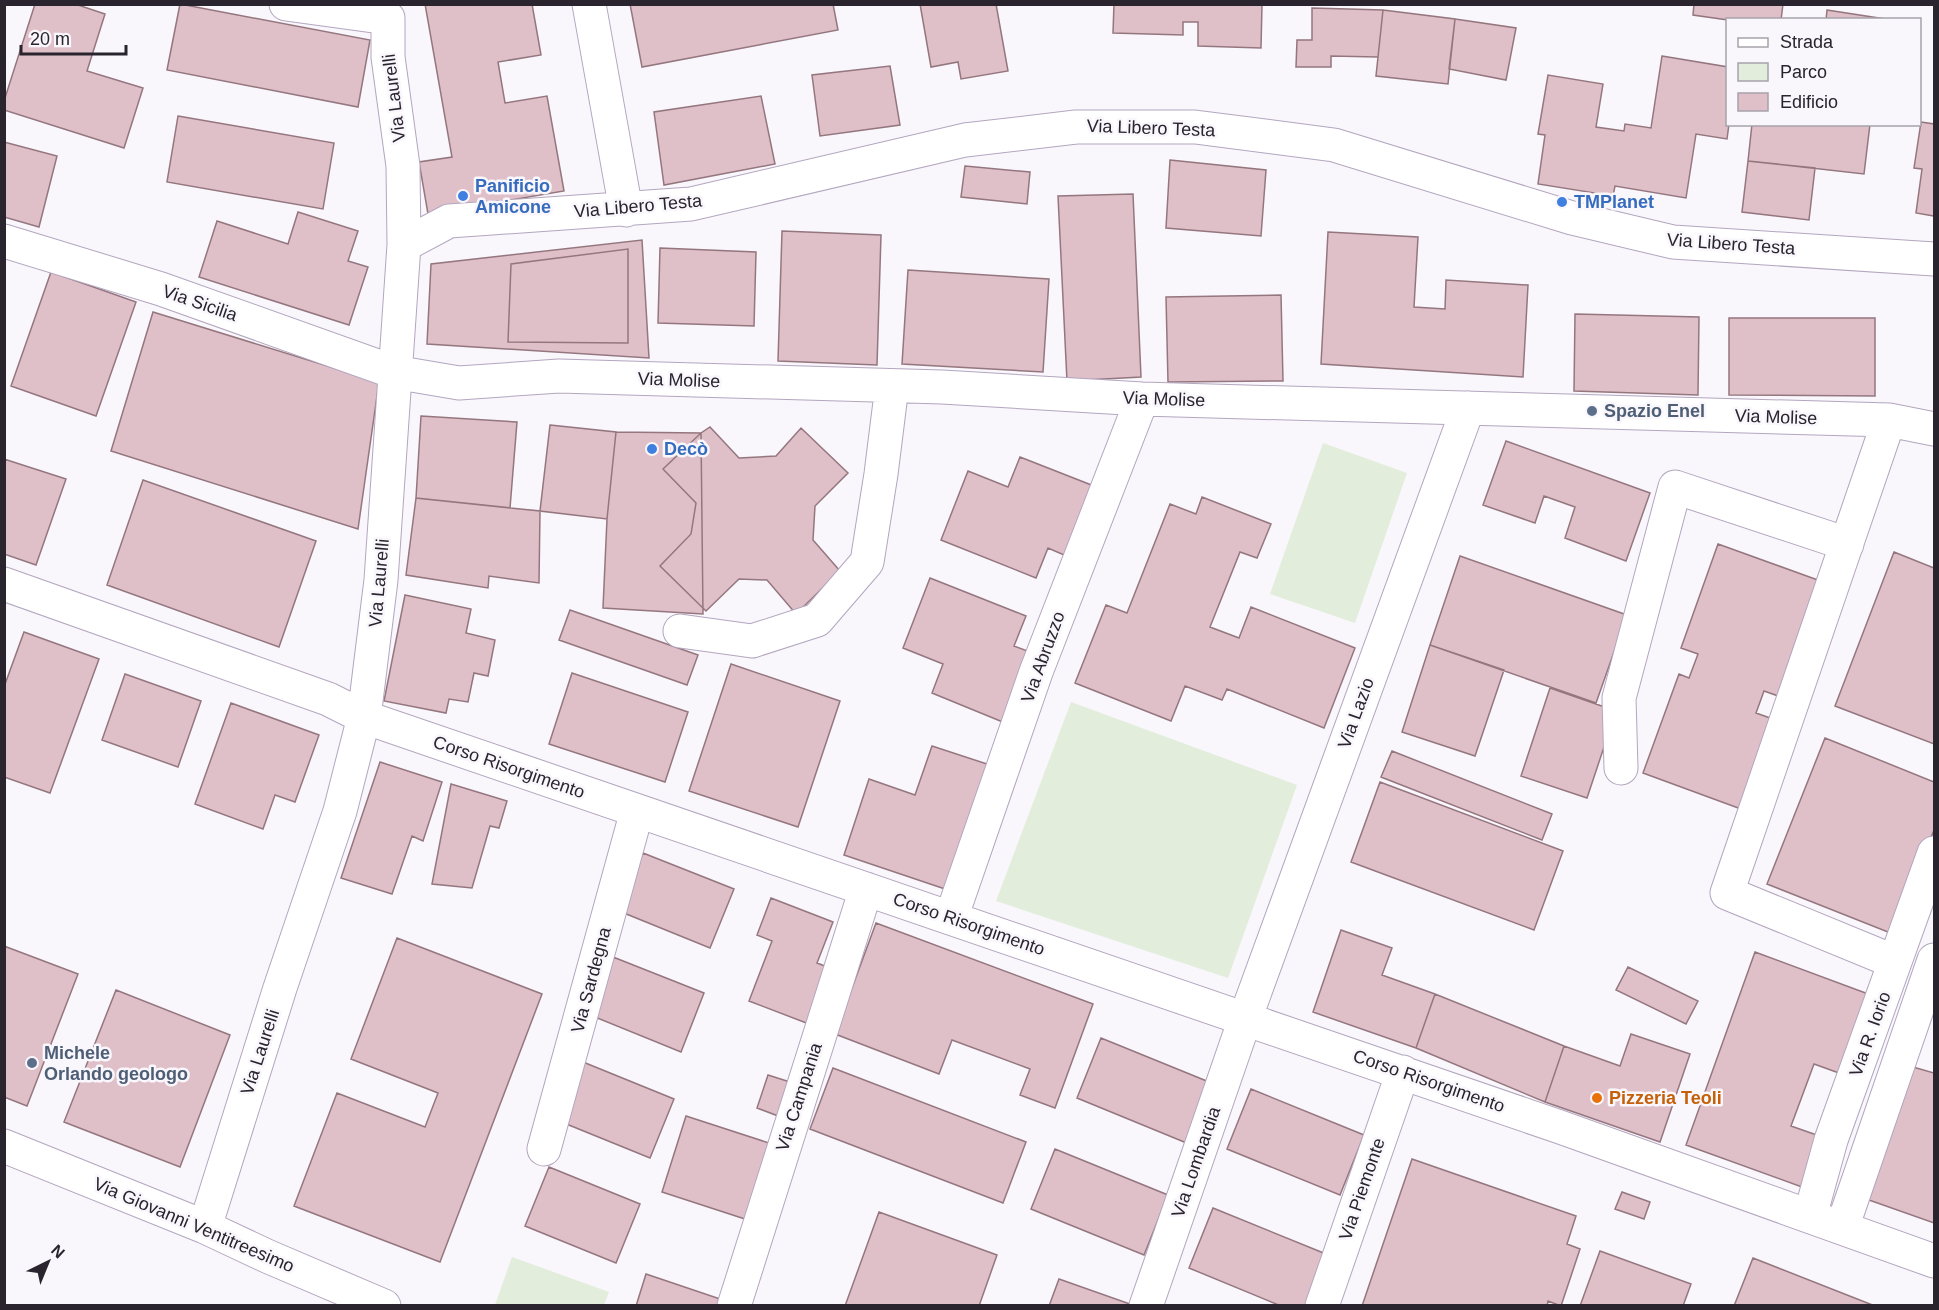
<svg xmlns="http://www.w3.org/2000/svg" width="1939" height="1310" font-family="Arial,sans-serif">
  <style>
    .green { fill: #e2eedb }
    .building { fill: #e0c0c8; stroke: #94767f; stroke-width: 1.5 }
    .lines { fill: none; stroke-linecap: round; stroke-linejoin: round }
    .minor-casing { stroke: #b3a6bf; stroke-width: 35 }
    .minor { stroke: #fff; stroke-width: 33 }
    .shop-dot { fill: #3f7fe0; stroke: #f9f6fc; stroke-width: 2 }
    .service-dot { fill: #5c6f8a; stroke: #f9f6fc; stroke-width: 2 }
    .food-dot { fill: #e8710a; stroke: #f9f6fc; stroke-width: 2 }
    .labels { text-anchor: middle; stroke-width: 5; stroke-linejoin: round; paint-order: stroke }
    .street-label { font-size: 18px; fill: #29242e; stroke: #f9f6fc }
    .shop-label { font-size: 18px; font-weight: bold; fill: #366cbe; stroke: #f9f6fc; text-anchor: start }
    .service-label { font-size: 18px; font-weight: bold; fill: #4e5e75; stroke: #f9f6fc; text-anchor: start }
    .food-label { font-size: 18px; font-weight: bold; fill: #c56008; stroke: #f9f6fc; text-anchor: start }
  </style>
  <rect width="100%" height="100%" fill="#f9f6fc"/>
  <path class="green" d="M 1323,443 L 1407,473 L 1355,623 L 1270,594 Z
    M 1071,702 L 1297,785 L 1228,978 L 996,901 Z
    M 512,1257 L 609,1292 L 604,1305 L 495,1305 Z"/>
  <path class="building" d="M 35,4 L 75,4 L 105,14 L 87,71 L 143,88 L 124,148 L 4,110 L 4,101 Z
    M 180,4 L 370,40 L 358,107 L 167,70 Z
    M 425,4 L 532,4 L 541,55 L 498,62 L 505,103 L 547,96 L 564,191 L 428,214 L 419,162 L 452,157 Z
    M 630,4 L 833,4 L 838,30 L 642,67 Z
    M 920,4 L 996,4 L 1008,71 L 961,79 L 958,62 L 931,67 Z
    M 1114,4 L 1262,4 L 1261,48 L 1198,46 L 1198,22 L 1183,22 L 1183,35 L 1113,33 Z
    M 1694,4 L 1783,4 L 1781,20 L 1728,20 L 1693,15 Z
    M 1312,8 L 1383,10 L 1378,57 L 1331,56 L 1331,67 L 1296,67 L 1297,40 L 1312,40 Z
    M 1383,10 L 1455,19 L 1448,84 L 1376,76 Z
    M 1827,10 L 1885,19 L 1885,20 L 1826,20 Z
    M 1455,19 L 1516,28 L 1506,80 L 1449,69 Z
    M 1662,56 L 1728,67 L 1728,124 L 1729,124 L 1727,139 L 1696,134 L 1686,198 L 1615,186 L 1613,196 L 1538,184 L 1545,135 L 1538,134 L 1548,75 L 1603,84 L 1596,127 L 1624,131 L 1625,124 L 1651,128 Z
    M 890,66 L 900,125 L 820,136 L 812,75 Z
    M 761,96 L 775,164 L 664,185 L 654,112 Z
    M 178,116 L 334,143 L 323,209 L 167,182 Z
    M 1921,122 L 1934,124 L 1934,216 L 1916,213 L 1922,169 L 1914,168 Z
    M 1752,124 L 1870,124 L 1864,174 L 1748,161 Z
    M 4,142 L 57,156 L 39,227 L 4,217 Z
    M 1170,160 L 1266,170 L 1261,236 L 1166,228 Z
    M 1748,161 L 1815,168 L 1809,220 L 1742,212 Z
    M 965,166 L 1030,172 L 1027,204 L 961,197 Z
    M 1133,194 L 1141,377 L 1067,381 L 1058,196 Z
    M 298,212 L 358,231 L 348,261 L 368,267 L 349,325 L 199,277 L 217,221 L 288,244 Z
    M 782,231 L 881,235 L 877,365 L 778,361 Z
    M 1328,232 L 1418,237 L 1414,307 L 1445,309 L 1446,280 L 1528,285 L 1523,377 L 1321,364 Z
    M 642,240 L 649,358 L 427,344 L 431,264 Z
    M 660,248 L 756,252 L 754,326 L 658,323 Z
    M 628,249 L 628,343 L 508,342 L 511,264 Z
    M 908,270 L 1049,279 L 1043,372 L 902,364 Z
    M 51,272 L 136,302 L 96,416 L 11,386 Z
    M 1281,295 L 1283,381 L 1168,382 L 1166,297 Z
    M 153,312 L 379,382 L 358,529 L 111,451 Z
    M 1575,314 L 1699,317 L 1698,395 L 1574,391 Z
    M 1729,318 L 1875,318 L 1875,396 L 1729,395 Z
    M 421,416 L 517,422 L 510,508 L 416,498 Z
    M 550,425 L 616,432 L 607,519 L 540,511 Z
    M 710,427 L 739,458 L 776,456 L 801,428 L 848,473 L 815,506 L 813,540 L 840,571 L 796,614 L 767,580 L 739,579 L 706,611 L 660,566 L 691,534 L 696,503 L 663,469 L 701,433 Z
    M 616,432 L 701,433 L 703,614 L 603,608 L 607,519 Z
    M 1506,441 L 1650,493 L 1626,561 L 1565,538 L 1575,507 L 1544,496 L 1535,523 L 1483,505 Z
    M 1020,457 L 1099,488 L 1071,558 L 1048,548 L 1036,578 L 941,540 L 968,471 L 1008,487 Z
    M 4,459 L 66,479 L 36,565 L 4,554 Z
    M 143,480 L 316,541 L 279,647 L 107,585 Z
    M 1202,497 L 1271,524 L 1257,558 L 1240,552 L 1210,627 L 1239,638 L 1251,607 L 1355,648 L 1324,728 L 1227,689 L 1222,700 L 1185,686 L 1171,721 L 1075,683 L 1106,605 L 1127,613 L 1170,504 L 1196,514 Z
    M 416,498 L 540,511 L 539,583 L 489,576 L 488,588 L 406,575 Z
    M 1718,544 L 1826,583 L 1784,698 L 1764,691 L 1756,713 L 1773,719 L 1741,809 L 1643,773 L 1679,674 L 1689,678 L 1698,654 L 1681,648 Z
    M 1894,552 L 1934,568 L 1934,744 L 1835,706 Z
    M 1460,556 L 1627,615 L 1596,703 L 1430,645 Z
    M 930,578 L 1026,616 L 1014,646 L 1038,655 L 1010,725 L 932,693 L 943,664 L 903,648 Z
    M 405,595 L 471,609 L 466,633 L 495,640 L 488,676 L 474,673 L 468,702 L 449,699 L 446,713 L 384,701 Z
    M 570,610 L 698,655 L 687,685 L 559,640 Z
    M 24,632 L 99,659 L 50,793 L 4,777 L 4,687 Z
    M 1430,645 L 1504,670 L 1475,756 L 1402,732 Z
    M 731,664 L 840,701 L 798,827 L 689,791 Z
    M 572,673 L 688,712 L 665,782 L 549,744 Z
    M 125,674 L 201,701 L 178,767 L 102,740 Z
    M 1550,688 L 1616,711 L 1587,798 L 1521,776 Z
    M 231,703 L 319,735 L 295,802 L 275,795 L 263,829 L 195,804 Z
    M 1825,738 L 1934,782 L 1934,830 L 1893,934 L 1767,884 Z
    M 932,746 L 990,765 L 948,890 L 844,855 L 869,779 L 915,795 Z
    M 1392,751 L 1552,814 L 1542,840 L 1381,777 Z
    M 380,762 L 442,782 L 423,841 L 412,836 L 392,894 L 341,878 Z
    M 1380,782 L 1563,851 L 1534,930 L 1351,862 Z
    M 451,784 L 507,801 L 499,828 L 490,826 L 472,888 L 432,884 Z
    M 643,853 L 734,889 L 710,948 L 619,911 Z
    M 771,898 L 833,922 L 817,963 L 830,968 L 809,1024 L 749,1001 L 772,941 L 757,935 Z
    M 876,923 L 1093,1004 L 1055,1108 L 1020,1095 L 1030,1069 L 952,1040 L 939,1074 L 835,1034 Z
    M 1341,930 L 1392,948 L 1382,975 L 1435,994 L 1416,1048 L 1313,1012 Z
    M 397,938 L 542,994 L 440,1262 L 294,1206 L 337,1093 L 425,1127 L 438,1093 L 351,1059 Z
    M 4,946 L 78,974 L 27,1106 L 4,1097 Z
    M 1755,952 L 1879,998 L 1850,1077 L 1814,1064 L 1791,1126 L 1831,1140 L 1813,1191 L 1686,1145 Z
    M 613,957 L 704,993 L 681,1052 L 590,1015 Z
    M 1628,967 L 1698,1001 L 1686,1024 L 1616,990 Z
    M 116,990 L 230,1035 L 180,1167 L 64,1122 Z
    M 1435,994 L 1564,1046 L 1545,1102 L 1416,1048 Z
    M 1631,1034 L 1690,1054 L 1660,1142 L 1545,1102 L 1564,1046 L 1620,1066 Z
    M 1101,1038 L 1214,1084 L 1189,1144 L 1077,1098 Z
    M 583,1062 L 674,1099 L 650,1158 L 559,1121 Z
    M 1913,1067 L 1934,1073 L 1934,1223 L 1869,1200 Z
    M 833,1068 L 1026,1142 L 1003,1203 L 810,1129 Z
    M 768,1075 L 790,1082 L 778,1116 L 757,1108 Z
    M 1251,1089 L 1364,1135 L 1340,1195 L 1227,1149 Z
    M 686,1116 L 772,1144 L 748,1220 L 662,1192 Z
    M 1055,1149 L 1168,1195 L 1144,1255 L 1031,1209 Z
    M 1412,1159 L 1576,1216 L 1567,1244 L 1580,1249 L 1561,1306 L 1548,1301 L 1547,1306 L 1362,1306 Z
    M 549,1167 L 640,1204 L 616,1263 L 525,1226 Z
    M 1622,1192 L 1650,1202 L 1644,1219 L 1615,1209 Z
    M 1213,1208 L 1326,1254 L 1305,1306 L 1281,1306 L 1189,1268 Z
    M 879,1212 L 997,1255 L 979,1306 L 845,1306 Z
    M 1600,1251 L 1691,1284 L 1683,1306 L 1580,1306 Z
    M 1753,1258 L 1875,1306 L 1734,1306 Z
    M 646,1274 L 729,1302 L 728,1306 L 636,1306 Z
    M 1059,1279 L 1130,1304 L 1130,1306 L 1049,1306 Z"/>
  <g class="lines">
    <defs>
      <path id="minor" d="M 589,4 L 626,210
        M 4,241 L 161,289 L 394,372 L 459,383 L 559,376 L 942,387 L 1142,399 L 1889,420 L 1934,429
        M 404,245 L 449,221 L 691,204 L 965,140 L 1076,127 L 1195,127 L 1334,145 L 1572,218 L 1673,242 L 1934,259
        M 1889,420 L 1727,893 L 1895,962
        M 4,584 L 328,699 L 364,717 L 1560,1127 L 1934,1261
        M 680,631 L 752,641 L 817,620 L 867,562 L 881,474 L 892,386
        M 1621,768 L 1619,698 L 1675,487 L 1847,544
        M 951,918 L 1036,672 L 1142,399
        M 4,1146 L 205,1227 L 269,1257 L 384,1306
        M 544,1149 L 637,811
        M 1810,1216 L 1831,1140 L 1934,853
        M 205,1227 L 280,988 L 340,811 L 364,717 L 381,580 L 404,245 L 403,166 L 388,57 L 388,18 L 286,4
        M 1842,1228 L 1934,960
        M 734,1306 L 866,889
        M 1146,1306 L 1245,1019 L 1468,408
        M 1322,1306 L 1403,1072"/>
    </defs>
    <use href="#minor" class="minor-casing"/>
    <use href="#minor" class="minor"/>
  </g>
  <g class="shop-dot">
    <circle cx="463" cy="196" r="6"/>
    <circle cx="1562" cy="202" r="6"/>
    <circle cx="652" cy="449" r="6"/>
  </g>
  <g class="service-dot">
    <circle cx="1592" cy="411" r="6"/>
    <circle cx="32" cy="1063" r="6"/>
  </g>
  <circle class="food-dot" cx="1597" cy="1098" r="6"/>
  <g class="labels">
    <g class="street-label">
      <text transform="translate(394 98) rotate(-97)" y="6">Via Laurelli</text>
      <text transform="translate(1151 128) rotate(2)" y="6">Via Libero Testa</text>
      <text transform="translate(638 206) rotate(-5)" y="6">Via Libero Testa</text>
      <text transform="translate(1731 244) rotate(4)" y="6">Via Libero Testa</text>
      <text transform="translate(200 303) rotate(19)" y="6">Via Sicilia</text>
      <text transform="translate(679 380) rotate(2)" y="6">Via Molise</text>
      <text transform="translate(1164 399) rotate(2)" y="6">Via Molise</text>
      <text transform="translate(1776 417) rotate(2)" y="6">Via Molise</text>
      <text transform="translate(379 583) rotate(-85)" y="6">Via Laurelli</text>
      <text transform="translate(1043 657) rotate(-70)" y="6">Via Abruzzo</text>
      <text transform="translate(1356 713) rotate(-70)" y="6">Via Lazio</text>
      <text transform="translate(509 767) rotate(19)" y="6">Corso Risorgimento</text>
      <text transform="translate(969 924) rotate(19)" y="6">Corso Risorgimento</text>
      <text transform="translate(591 980) rotate(-75)" y="6">Via Sardegna</text>
      <text transform="translate(1870 1034) rotate(-70)" y="6">Via R. Iorio</text>
      <text transform="translate(260 1052) rotate(-72)" y="6">Via Laurelli</text>
      <text transform="translate(1429 1081) rotate(19)" y="6">Corso Risorgimento</text>
      <text transform="translate(799 1097) rotate(-72)" y="6">Via Campania</text>
      <text transform="translate(1196 1162) rotate(-71)" y="6">Via Lombardia</text>
      <text transform="translate(1362 1189) rotate(-71)" y="6">Via Piemonte</text>
      <text transform="translate(194 1225) rotate(23)" y="6">Via Giovanni Ventitreesimo</text>
    </g>
    <g class="shop-label">
      <text x="475" y="192">Panificio<tspan x="475" dy="21">Amicone</tspan></text>
      <text x="1574" y="208">TMPlanet</text>
      <text x="664" y="455">Decò</text>
    </g>
    <g class="service-label">
      <text x="1604" y="417">Spazio Enel</text>
      <text x="44" y="1059">Michele<tspan x="44" dy="21">Orlando geologo</tspan></text>
    </g>
    <g class="food-label">
      <text x="1609" y="1104">Pizzeria Teoli</text>
    </g>
  </g>
  <rect width="1939" height="1310" fill="none" stroke="#29242e" stroke-width="12"/>
  <rect x="1726" y="18" width="195" height="108" fill="#f9f6fc" stroke="#a6a2aa" stroke-width="1.5"/>
  <rect x="1738" y="38" width="30" height="9" fill="#ffffff" stroke="#a6a2aa" stroke-width="1.5"/>
  <text x="1780" y="48" font-size="18" fill="#29242e">Strada</text>
  <rect x="1738" y="63" width="30" height="18" fill="#e2eedb" stroke="#a6a2aa" stroke-width="1.5"/>
  <text x="1780" y="78" font-size="18" fill="#29242e">Parco</text>
  <rect x="1738" y="93" width="30" height="18" fill="#e0c0c8" stroke="#a6a2aa" stroke-width="1.5"/>
  <text x="1780" y="108" font-size="18" fill="#29242e">Edificio</text>
  <g transform="translate(48 1262) rotate(43)" stroke="#f9f6fc" stroke-width="4.5" paint-order="stroke">
  <path d="M0-4.5L10 22L0 15L-10 22Z" fill="#29242e"/>
  <text y="-9" font-size="16" font-weight="bold" text-anchor="middle" fill="#29242e">N</text>
  </g>
  <path d="M21 45v9h105v-9" fill="none" stroke="#29242e" stroke-width="3"/>
  <text x="30" y="45" font-size="18" fill="#29242e" stroke="#f9f6fc" stroke-width="4.5" paint-order="stroke">20 m</text>
</svg>
